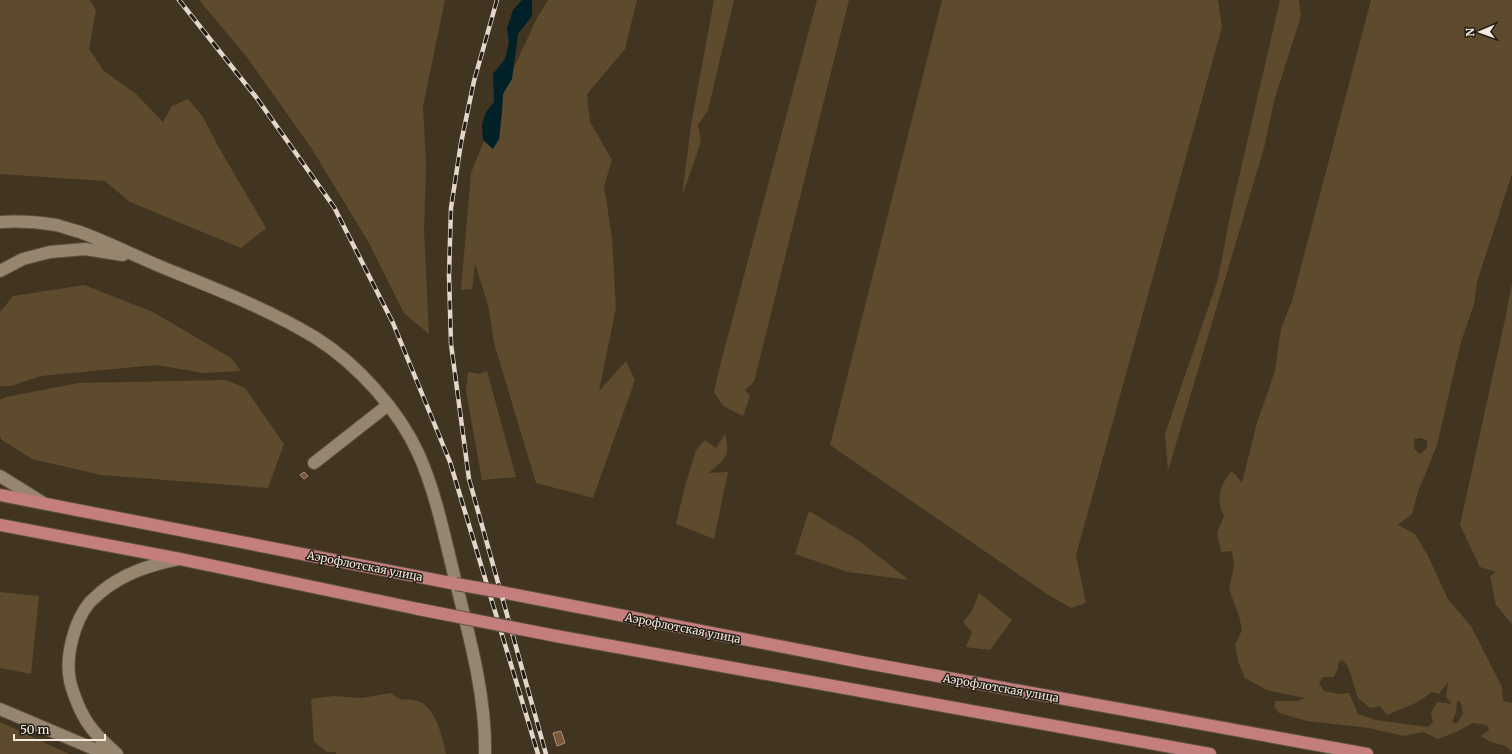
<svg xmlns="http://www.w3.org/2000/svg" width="1512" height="754" font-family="Merriweather,serif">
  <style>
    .green { fill: #5e4b2e; fill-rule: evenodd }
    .water { fill: #012028 }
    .building { fill: #7d563a; stroke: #aa9181 }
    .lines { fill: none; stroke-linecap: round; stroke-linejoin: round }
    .minor-casing { stroke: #5c513f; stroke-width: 14 }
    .major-casing { stroke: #5c513f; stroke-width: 14 }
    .minor { stroke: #968670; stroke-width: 12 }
    .major { stroke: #c47e7d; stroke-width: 12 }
    .rail-casing { stroke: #e1d7ca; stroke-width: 4.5 }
    .rail { stroke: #231d14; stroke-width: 3; stroke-dasharray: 9; stroke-linecap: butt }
    .major-bridge-casing { stroke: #5c513f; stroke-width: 14; stroke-linecap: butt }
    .major-bridge { stroke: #c47e7d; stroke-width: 12 }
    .labels { text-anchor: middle; stroke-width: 3; stroke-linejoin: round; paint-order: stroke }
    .street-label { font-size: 11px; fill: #f4ebdf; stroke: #231d14 }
  </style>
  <rect width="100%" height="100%" fill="#413420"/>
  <path class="green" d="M 0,0 L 90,0 L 96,10 L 89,49 L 104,71 L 136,94 L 163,122 L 172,106 L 188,99 L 203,117 L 218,146 L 266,228 L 241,248 L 130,202 L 105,181 L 0,174 Z
    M 199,0 L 445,0 L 423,106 L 426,164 L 424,231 L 429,334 L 404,313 L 369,243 L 312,149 L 246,56 Z
    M 548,0 L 637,0 L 625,49 L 587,94 L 590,122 L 612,160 L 604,186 L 612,238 L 616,308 L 599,391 L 626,361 L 635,380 L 593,498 L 536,483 L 494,343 L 489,309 L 475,263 L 472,289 L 461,290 L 471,173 L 509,78 L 537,18 Z
    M 714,0 L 734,0 L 708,110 L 698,125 L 701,142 L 682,196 L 691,126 Z
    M 817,0 L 849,0 L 754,382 L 745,390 L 750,396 L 743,416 L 723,406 L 714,392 L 721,362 Z
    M 942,0 L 1218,0 L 1222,27 L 1076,555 L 1086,603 L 1071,608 L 1047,594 L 830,445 Z
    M 1280,0 L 1299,0 L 1301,16 L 1274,101 L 1264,148 L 1168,471 L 1165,434 L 1218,279 L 1230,216 Z
    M 1371,0 L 1512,0 L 1512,174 L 1477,282 L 1474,304 L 1461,342 L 1437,445 L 1418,492 L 1412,514 L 1398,525 L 1415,534 L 1427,554 L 1448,599 L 1471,626 L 1502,687 L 1503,701 L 1512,703 L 1512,752 L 1506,746 L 1491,742 L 1481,736 L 1489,730 L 1487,725 L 1473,723 L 1456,732 L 1438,739 L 1423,732 L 1403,736 L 1369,728 L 1307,721 L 1279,713 L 1274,706 L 1276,701 L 1298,701 L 1305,698 L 1267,690 L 1245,678 L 1239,664 L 1235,645 L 1242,630 L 1239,616 L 1229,589 L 1234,566 L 1232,551 L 1221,552 L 1217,533 L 1224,516 C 1215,498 1220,487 1231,471 L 1236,475 L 1242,483 L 1257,423 L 1275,371 L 1281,329 L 1292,301 ZM 1421,438 L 1427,441 L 1427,448 L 1420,454 L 1414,449 L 1414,439 ZM 1342,660 L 1348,666 L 1358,698 L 1370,708 L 1380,706 L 1387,715 L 1418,702 L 1432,692 L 1439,694 L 1448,682 L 1446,697 L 1452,704 L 1437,702 L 1431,713 L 1433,722 L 1428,727 L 1376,720 L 1358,714 L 1349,693 L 1339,694 L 1324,691 L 1319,683 L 1323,677 L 1334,677 L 1338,668 L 1338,663 ZM 1457,701 L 1461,702 L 1463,714 L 1456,724 L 1452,722 L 1456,713 Z
    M 1512,283 L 1512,624 L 1496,605 L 1490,576 L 1496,572 L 1480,567 L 1460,525 L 1506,315 Z
    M 84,285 L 153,312 L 231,358 L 241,371 L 204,373 L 156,365 L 41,376 L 11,386 L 0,386 L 0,312 L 13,296 Z
    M 487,371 L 516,477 L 482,480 L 466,391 L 468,372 L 479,374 Z
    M 226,380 L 245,388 L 284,444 L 268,488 L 101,475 L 32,459 L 2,440 L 0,436 L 0,400 L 6,397 L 78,383 Z
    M 725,434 C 731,458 725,457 709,473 L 728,472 L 714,539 L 676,524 L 685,486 L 696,450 L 705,440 L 716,448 Z
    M 809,511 L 858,540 L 909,580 L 848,572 L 795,554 Z
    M 0,592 L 39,596 L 31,674 L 0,668 Z
    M 979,593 L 1012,620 L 990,650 L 966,647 L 972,632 L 963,622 L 972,611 Z
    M 391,693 C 404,704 404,697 417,701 C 435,705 443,738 446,754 L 336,754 L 336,752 L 327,752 L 314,742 L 311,699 L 334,696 L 361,698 Z
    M 0,722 L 69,754 L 0,754 Z"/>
  <path class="water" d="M 522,0 L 532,0 L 532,16 L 518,34 L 512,79 L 503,94 L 502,112 L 499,139 L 493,149 L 483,140 L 482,125 L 486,112 L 494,102 L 493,74 L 505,59 L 509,42 L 507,28 L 513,10 Z"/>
  <path class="building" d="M 304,472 L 308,476 L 304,479 L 300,475 Z
    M 561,731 L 565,743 L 557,746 L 553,733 Z"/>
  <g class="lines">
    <defs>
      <path id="minor" d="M 0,222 C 18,221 38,222 56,225 C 64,227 72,230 80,232 C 110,243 139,258 169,270 C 219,290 270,310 316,338 C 357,364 399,410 419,455 C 437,496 445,540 456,583 C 470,639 486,696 485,754
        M 0,271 L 23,259 L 50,252 L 85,249 L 123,255
        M 314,463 L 388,405
        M 0,476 L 42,502
        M 0,709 L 106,754
        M 117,754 C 105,743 91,731 83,715 C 78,706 72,690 70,681 C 65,657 74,621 90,602 C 93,599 97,596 101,592 C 124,573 150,565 179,559"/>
      <path id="major" d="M 0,495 L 456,584
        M 0,525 L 180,559 L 418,609
        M 501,592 L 861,662 L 1367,754
        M 556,636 L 1210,754"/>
    </defs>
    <use href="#minor" class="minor-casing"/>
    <use href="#major" class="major-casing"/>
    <use href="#minor" class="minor"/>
    <use href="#major" class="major"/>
    <defs>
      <path id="rail" d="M 179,0 L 256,97 L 334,207 L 393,323 L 450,462 L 538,754
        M 497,0 L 474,81 L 461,143 L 451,208 L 449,275 L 451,344 L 469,479 L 546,754"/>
    </defs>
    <use href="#rail" class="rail-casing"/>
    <use href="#rail" class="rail"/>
    <defs>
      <path id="major-bridge" d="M 456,584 L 501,592
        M 418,609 L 556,636"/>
    </defs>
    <use href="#major-bridge" class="major-bridge-casing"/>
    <use href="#major-bridge" class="major-bridge"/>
  </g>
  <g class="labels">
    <g class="street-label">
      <text transform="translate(365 566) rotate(11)" y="4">Аэрофлотская улица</text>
      <text transform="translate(683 628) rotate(11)" y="4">Аэрофлотская улица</text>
      <text transform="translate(1001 688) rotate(10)" y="4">Аэрофлотская улица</text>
    </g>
  </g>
  <g transform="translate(1480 32) rotate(268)" stroke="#231d14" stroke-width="3" paint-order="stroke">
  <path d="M0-3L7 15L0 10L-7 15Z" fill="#f4ebdf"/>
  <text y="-6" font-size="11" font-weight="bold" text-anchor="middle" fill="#f4ebdf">N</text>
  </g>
  <path d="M14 734v6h91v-6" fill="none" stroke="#f4ebdf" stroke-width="2"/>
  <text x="20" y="734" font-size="12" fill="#f4ebdf" stroke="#231d14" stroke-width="3" paint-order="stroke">50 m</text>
</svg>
